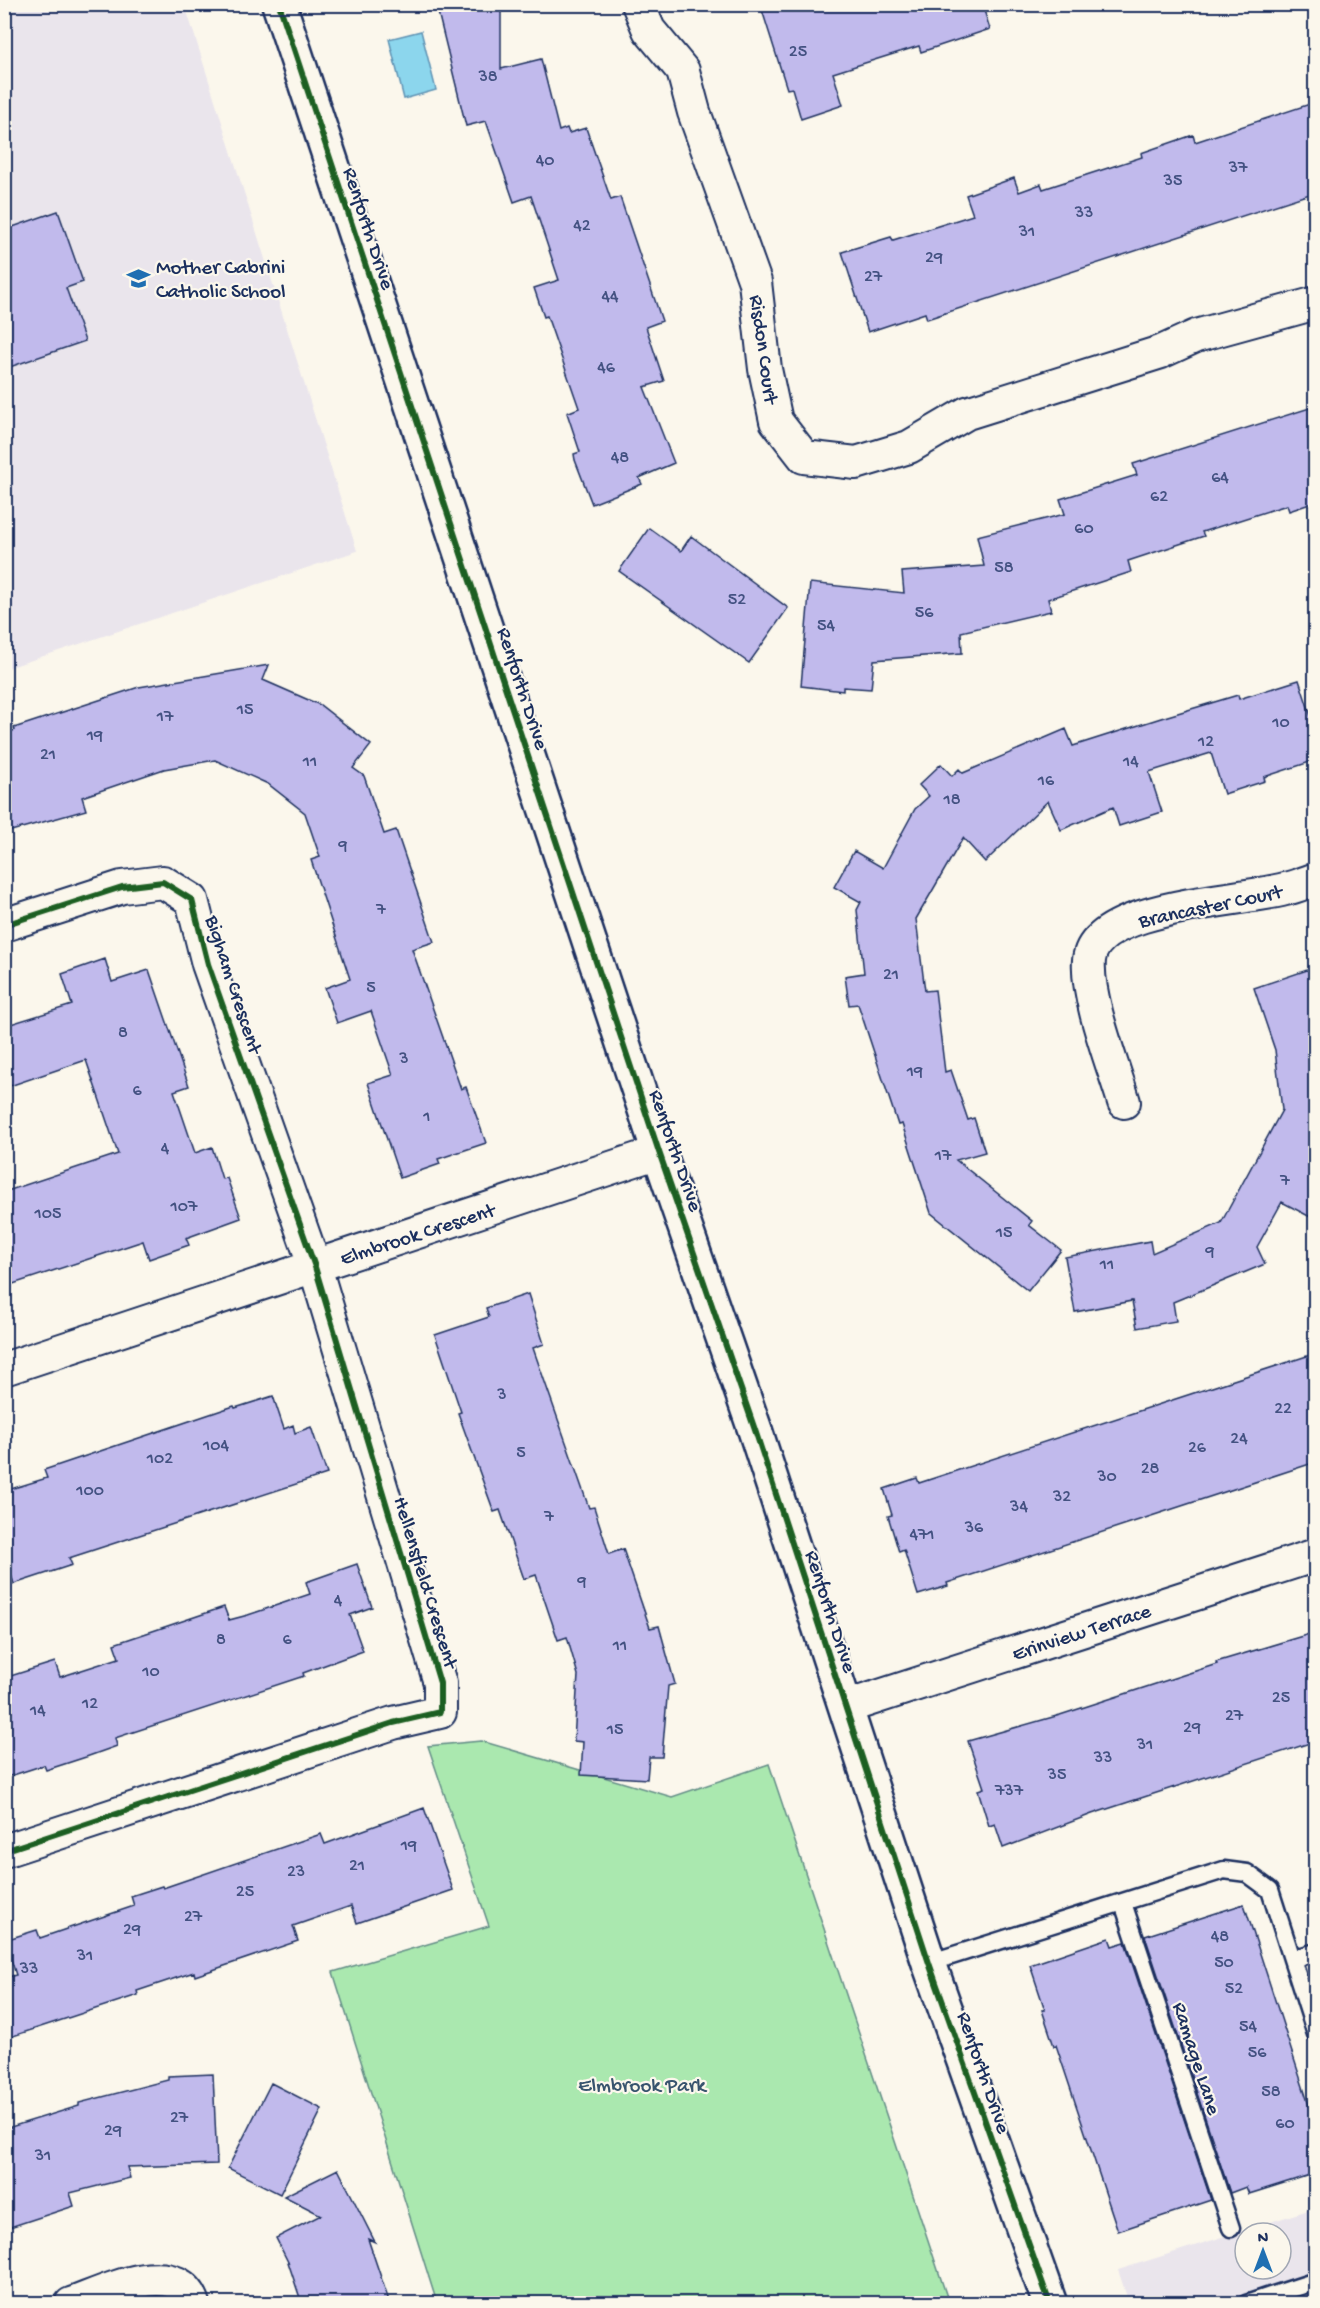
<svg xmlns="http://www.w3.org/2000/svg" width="1320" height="2308" font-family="'Gochi Hand',sans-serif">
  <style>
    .built { fill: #eae5ec; fill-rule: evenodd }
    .green { fill: #aae8af; stroke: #628c86; stroke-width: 1.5 }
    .water { fill: #8cd6ed; stroke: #5f93b4; stroke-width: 1.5 }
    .building { fill: #c1baec; stroke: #1b2f5e; stroke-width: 1.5 }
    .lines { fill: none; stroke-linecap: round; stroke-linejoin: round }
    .lane-casing { stroke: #1b2f5e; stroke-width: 21 }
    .street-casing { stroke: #1b2f5e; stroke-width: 36 }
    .secondary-casing { stroke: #1b2f5e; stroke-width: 38 }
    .lane { stroke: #fbf7ec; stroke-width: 16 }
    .street { stroke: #fbf7ec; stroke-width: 32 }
    .secondary { stroke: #fbf7ec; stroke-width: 33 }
    .cycleway-casing { stroke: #fbf7ec; stroke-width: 10 }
    .cycleway { stroke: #1b5e20; stroke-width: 6 }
    .labels { text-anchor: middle; stroke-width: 4.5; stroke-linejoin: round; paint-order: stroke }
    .number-label { font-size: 18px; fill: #445282 }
    .street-label { font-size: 21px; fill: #1b2f5e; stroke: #fbf7ec }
    .poi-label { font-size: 21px; fill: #1b2f5e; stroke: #fbf7ec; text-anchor: start }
    .park-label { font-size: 21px; fill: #38546e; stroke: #fbf7ec }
  </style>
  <rect width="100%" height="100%" fill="#fbf7ec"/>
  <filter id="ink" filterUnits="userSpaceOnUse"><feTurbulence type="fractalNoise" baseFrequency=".0167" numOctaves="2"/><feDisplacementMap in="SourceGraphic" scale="12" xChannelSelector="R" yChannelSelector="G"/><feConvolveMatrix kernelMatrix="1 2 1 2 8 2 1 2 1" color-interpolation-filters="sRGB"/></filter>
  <g filter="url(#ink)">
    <path class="built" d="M 4,5 L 185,5 L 357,551 L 5,669 Z
      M 1315,2208 L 1315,2303 L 1129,2303 L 1118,2270 ZM 1245,2233 L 1281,2233 L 1281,2269 L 1245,2269 Z"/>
    <path class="green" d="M 481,1741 L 672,1797 L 769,1764 L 949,2303 L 437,2303 L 333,1972 L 489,1926 L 428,1746 Z"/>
    <path class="water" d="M 421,31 L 436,90 L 404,99 L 389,39 Z"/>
    <path class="building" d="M 436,4 L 501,4 L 501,69 L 541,59 L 559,131 L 567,128 L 569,133 L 586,128 L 611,200 L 620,197 L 662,321 L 646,327 L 664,381 L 644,387 L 674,463 L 639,478 L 642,484 L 592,504 L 575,460 L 574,454 L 580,452 L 567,413 L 579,408 L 547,316 L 544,317 L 534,288 L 559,280 L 531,196 L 514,202 L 486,121 L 466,126 Z
      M 779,4 L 982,4 L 990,29 L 921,52 L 919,46 L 833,73 L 843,105 L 801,119 L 792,88 L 787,89 L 762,10 Z
      M 1316,102 L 1316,192 L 927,319 L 925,313 L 868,332 L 842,252 L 891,237 L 893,240 L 973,215 L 966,195 L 1014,178 L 1019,192 L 1041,184 L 1043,189 L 1142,157 L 1141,153 L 1193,135 L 1195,142 Z
      M 58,211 L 83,282 L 66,288 L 85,341 L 4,369 L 4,230 Z
      M 1316,406 L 1316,502 L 1289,511 L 1287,505 L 1202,532 L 1204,536 L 1128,561 L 1131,572 L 1048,599 L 1051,611 L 961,632 L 962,653 L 874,660 L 871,689 L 843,687 L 843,691 L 801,686 L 810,583 L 904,593 L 902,572 L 984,566 L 977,536 L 1065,514 L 1060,499 L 1137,475 L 1133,464 Z
      M 649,528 L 681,551 L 691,536 L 788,608 L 749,663 L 619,571 Z
      M 269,665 L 263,680 L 320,705 L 371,745 L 353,768 L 364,776 L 384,834 L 396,830 L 434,942 L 412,949 L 461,1089 L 466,1087 L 486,1143 L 438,1159 L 440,1164 L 400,1178 L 368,1083 L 393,1075 L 371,1011 L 337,1023 L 325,988 L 350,979 L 311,860 L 320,857 L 305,813 L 268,784 L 215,760 L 164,769 L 82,797 L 86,810 L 4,833 L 4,734 L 15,730 L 14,728 L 139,687 Z
      M 1299,680 L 1316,731 L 1316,760 L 1264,777 L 1265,781 L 1224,794 L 1211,753 L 1149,772 L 1162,812 L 1119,826 L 1113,807 L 1061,830 L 1048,801 L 985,862 L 963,838 L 916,919 L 925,991 L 935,990 L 945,1072 L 951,1070 L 968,1120 L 974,1118 L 985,1152 L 956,1160 L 1032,1221 L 1029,1225 L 1061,1250 L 1028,1291 L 931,1213 L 902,1124 L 898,1125 L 858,1004 L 849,1005 L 845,976 L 864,973 L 857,910 L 861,902 L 834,887 L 854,851 L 883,868 L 915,809 L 929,796 L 919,785 L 941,764 L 952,776 L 959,769 L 963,773 L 1066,729 L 1073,746 L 1161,718 L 1238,695 L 1239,699 Z
      M 105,959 L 112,982 L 149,970 L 189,1086 L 174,1091 L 195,1153 L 212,1147 L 222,1179 L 227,1178 L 241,1218 L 186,1238 L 189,1245 L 149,1259 L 143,1241 L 4,1287 L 4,1192 L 118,1154 L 86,1060 L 4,1088 L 4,1026 L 72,1005 L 62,974 Z
      M 1316,967 L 1316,1220 L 1282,1202 L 1257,1247 L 1265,1264 L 1173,1302 L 1176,1321 L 1137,1328 L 1132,1301 L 1075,1312 L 1065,1257 L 1150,1241 L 1152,1253 L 1221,1223 L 1282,1110 L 1275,1050 L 1254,988 Z
      M 528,1294 L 544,1344 L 533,1348 L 589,1508 L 594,1507 L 609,1554 L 623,1549 L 650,1628 L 659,1626 L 675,1684 L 668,1686 L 662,1757 L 649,1757 L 647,1779 L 581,1775 L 583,1742 L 574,1741 L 578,1675 L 567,1637 L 558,1640 L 536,1575 L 524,1579 L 500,1510 L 494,1512 L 458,1413 L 461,1412 L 435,1335 L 489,1317 L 486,1308 Z
      M 1316,1353 L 1316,1462 L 947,1583 L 948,1586 L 918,1595 L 904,1550 L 899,1552 L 888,1516 L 892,1515 L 884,1489 L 917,1478 L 919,1483 Z
      M 273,1396 L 284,1429 L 293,1425 L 295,1433 L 311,1427 L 327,1474 L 69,1558 L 72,1565 L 14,1584 L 4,1553 L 4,1491 L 47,1478 L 44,1470 L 234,1406 L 235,1408 Z
      M 357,1564 L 372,1607 L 350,1615 L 363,1651 L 303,1673 L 304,1676 L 115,1738 L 117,1746 L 86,1757 L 46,1770 L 44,1765 L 4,1778 L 4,1678 L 55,1662 L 60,1677 L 119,1658 L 114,1644 L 224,1607 L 229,1620 L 248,1615 L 310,1594 L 306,1582 Z
      M 1316,1632 L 1316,1741 L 1092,1814 L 1003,1848 L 995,1824 L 989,1826 L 978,1790 L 984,1788 L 968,1741 L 1060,1715 L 1217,1664 L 1216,1662 Z
      M 424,1808 L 453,1890 L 357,1923 L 351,1906 L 293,1926 L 298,1941 L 195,1976 L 194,1972 L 137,1991 L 138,1995 L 4,2039 L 4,1978 L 16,1975 L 5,1940 L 37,1930 L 40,1938 L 134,1906 L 131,1896 L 162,1886 L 163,1888 L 321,1834 L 325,1844 Z
      M 1244,1904 L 1316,2127 L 1316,2173 L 1249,2194 L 1246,2187 L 1230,2193 L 1145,1936 Z
      M 1109,1938 L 1112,1946 L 1125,1942 L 1211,2200 L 1118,2231 L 1056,2045 L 1054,2046 L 1042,2010 L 1045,2010 L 1030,1965 Z
      M 213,2074 L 217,2164 L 127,2167 L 130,2178 L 70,2193 L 74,2206 L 4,2229 L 4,2129 L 79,2106 L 79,2103 L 168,2080 L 168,2076 Z
      M 271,2083 L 322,2109 L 280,2194 L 228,2168 Z
      M 338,2169 L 375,2242 L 368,2239 L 390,2304 L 302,2304 L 288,2262 L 276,2238 L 321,2215 L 284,2196 Z"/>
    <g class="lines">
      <defs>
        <path id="lane" d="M 1123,1903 L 1231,2228
          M 1292,1959 L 1316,1952
          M 929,1963 L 1224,1870 L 1247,1873 L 1270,1890 L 1316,2034
          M 1246,2304 L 1316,2281"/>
        <path id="street" d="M 638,4 L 649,30 L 683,71 L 694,112 L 755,282 L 765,369 L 776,421 L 804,457 L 856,463 L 909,447 L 967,413 L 1161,352 L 1196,336 L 1316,303
          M 4,925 L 122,887 L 163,882 L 192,900 L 208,964 L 315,1267 L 440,1683 L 440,1712 L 393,1723 L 4,1851
          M 1124,1102 C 1113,1065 1086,997 1089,960 C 1094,905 1243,901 1285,889 C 1296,887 1306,882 1316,879
          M 4,1369 L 659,1152
          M 846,1707 L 1316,1555
          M 71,2304 C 103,2293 178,2254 194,2304"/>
        <path id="secondary" d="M 279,4 L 659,1152 L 755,1430 L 929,1963 L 1050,2304"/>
      </defs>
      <use href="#lane" class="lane-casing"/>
      <use href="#street" class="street-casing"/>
      <use href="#secondary" class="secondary-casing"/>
      <use href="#lane" class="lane"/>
      <use href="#street" class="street"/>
      <use href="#secondary" class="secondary"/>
      <defs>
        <path id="cycleway" d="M 279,4 L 659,1152 L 755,1430 L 929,1963 L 1050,2304
          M 4,925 L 122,887 L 163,882 L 192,900 L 208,964 L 315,1267 L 440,1683 L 440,1712 L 393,1723 L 4,1851"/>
      </defs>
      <use href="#cycleway" class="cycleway-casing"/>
      <use href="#cycleway" class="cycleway"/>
    </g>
  </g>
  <defs>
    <symbol id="school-bare" viewBox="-9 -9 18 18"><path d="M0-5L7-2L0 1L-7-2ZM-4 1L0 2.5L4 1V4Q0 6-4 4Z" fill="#1f6fb2" stroke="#fbf7ec" stroke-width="2.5" paint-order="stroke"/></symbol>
  </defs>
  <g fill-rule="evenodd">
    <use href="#school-bare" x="122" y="262" width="33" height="33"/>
  </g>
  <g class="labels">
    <g class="number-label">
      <text x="798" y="56">25</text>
      <text x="488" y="81">38</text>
      <text x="545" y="165">40</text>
      <text x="1238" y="172">37</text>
      <text x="1173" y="185">35</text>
      <text x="1084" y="217">33</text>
      <text x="582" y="230">42</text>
      <text x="1027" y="236">31</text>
      <text x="934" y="262">29</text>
      <text x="873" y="281">27</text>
      <text x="610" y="301">44</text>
      <text x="606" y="372">46</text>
      <text x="620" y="462">48</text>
      <text x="1220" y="482">64</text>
      <text x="1159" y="501">62</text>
      <text x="1084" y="533">60</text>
      <text x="1004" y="572">58</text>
      <text x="737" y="604">52</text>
      <text x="924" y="617">56</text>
      <text x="826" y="630">54</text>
      <text x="245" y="714">15</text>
      <text x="165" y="721">17</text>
      <text x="1281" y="727">10</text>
      <text x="95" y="740">19</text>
      <text x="1206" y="746">12</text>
      <text x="48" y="759">21</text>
      <text x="310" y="766">11</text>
      <text x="1131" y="766">14</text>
      <text x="1046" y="785">16</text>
      <text x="952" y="804">18</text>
      <text x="343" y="850">9</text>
      <text x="381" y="914">7</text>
      <text x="891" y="979">21</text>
      <text x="371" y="992">5</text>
      <text x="123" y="1037">8</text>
      <text x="404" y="1063">3</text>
      <text x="915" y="1076">19</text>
      <text x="137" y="1095">6</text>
      <text x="427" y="1121">1</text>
      <text x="165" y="1153">4</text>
      <text x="943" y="1160">17</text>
      <text x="1285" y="1185">7</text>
      <text x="184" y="1211">107</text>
      <text x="48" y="1218">105</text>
      <text x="1004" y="1237">15</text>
      <text x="1210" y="1256">9</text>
      <text x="1107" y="1269">11</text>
      <text x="502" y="1399">3</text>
      <text x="1283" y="1413">22</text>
      <text x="1239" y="1443">24</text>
      <text x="216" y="1450">104</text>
      <text x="1197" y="1452">26</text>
      <text x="521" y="1457">5</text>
      <text x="160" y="1463">102</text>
      <text x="1150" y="1473">28</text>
      <text x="1107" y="1481">30</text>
      <text x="90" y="1495">100</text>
      <text x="1062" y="1501">32</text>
      <text x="1019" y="1511">34</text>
      <text x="549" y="1521">7</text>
      <text x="974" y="1532">36</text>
      <text x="922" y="1539">471</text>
      <text x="582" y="1586">9</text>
      <text x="338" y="1605">4</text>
      <text x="221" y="1644">8</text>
      <text x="287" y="1644">6</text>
      <text x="620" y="1650">11</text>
      <text x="151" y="1676">10</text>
      <text x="1281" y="1702">25</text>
      <text x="90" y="1708">12</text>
      <text x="38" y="1715">14</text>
      <text x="1234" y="1720">27</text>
      <text x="1192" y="1732">29</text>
      <text x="615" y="1734">15</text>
      <text x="1145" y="1749">31</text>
      <text x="1103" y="1762">33</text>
      <text x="1057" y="1779">35</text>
      <text x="1009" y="1795">737</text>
      <text x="409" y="1850">19</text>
      <text x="357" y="1870">21</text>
      <text x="296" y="1876">23</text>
      <text x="245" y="1896">25</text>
      <text x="193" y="1921">27</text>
      <text x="132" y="1934">29</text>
      <text x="1220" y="1941">48</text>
      <text x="85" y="1960">31</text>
      <text x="1224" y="1967">50</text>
      <text x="29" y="1973">33</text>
      <text x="1234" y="1993">52</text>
      <text x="1248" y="2031">54</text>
      <text x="1257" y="2057">56</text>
      <text x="1271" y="2096">58</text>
      <text x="179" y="2122">27</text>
      <text x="1285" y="2128">60</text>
      <text x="113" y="2135">29</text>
      <text x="43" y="2160">31</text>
    </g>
    <g class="street-label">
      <text transform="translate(370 228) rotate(72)" y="7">Renforth Drive</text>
      <text transform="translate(765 349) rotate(82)" y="7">Risdon Court</text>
      <text transform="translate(524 688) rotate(72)" y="7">Renforth Drive</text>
      <text transform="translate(1210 905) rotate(-12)" y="7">Brancaster Court</text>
      <text transform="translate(235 984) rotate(72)" y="7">Bigham Crescent</text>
      <text transform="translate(677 1150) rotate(71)" y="7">Renforth Drive</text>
      <text transform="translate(417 1233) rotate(-18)" y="7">Elmbrook Crescent</text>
      <text transform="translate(427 1582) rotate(73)" y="7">Hellensfield Crescent</text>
      <text transform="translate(832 1611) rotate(72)" y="7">Renforth Drive</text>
      <text transform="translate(1081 1631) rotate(-18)" y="7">Erinview Terrace</text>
      <text transform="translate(1198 2058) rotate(72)" y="7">Ramage Lane</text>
      <text transform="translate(985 2072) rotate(71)" y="7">Renforth Drive</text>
    </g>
    <g class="poi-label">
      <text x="156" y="273">Mother Cabrini<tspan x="156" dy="24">Catholic School</tspan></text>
    </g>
    <g class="park-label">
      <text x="642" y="2091">Elmbrook Park</text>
    </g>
  </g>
  <rect width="1320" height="2308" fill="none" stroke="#fbf7ec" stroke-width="24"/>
  <rect x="12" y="12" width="1296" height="2284" fill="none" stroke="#1b2f5e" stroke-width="2" filter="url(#ink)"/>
  <g transform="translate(1263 2251)"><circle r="28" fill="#fbf7ec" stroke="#a1a7b3" stroke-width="1.5"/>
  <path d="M0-4.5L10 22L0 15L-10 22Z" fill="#1f6fb2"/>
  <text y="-9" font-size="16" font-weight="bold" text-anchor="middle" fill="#1b2f5e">N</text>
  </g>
</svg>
